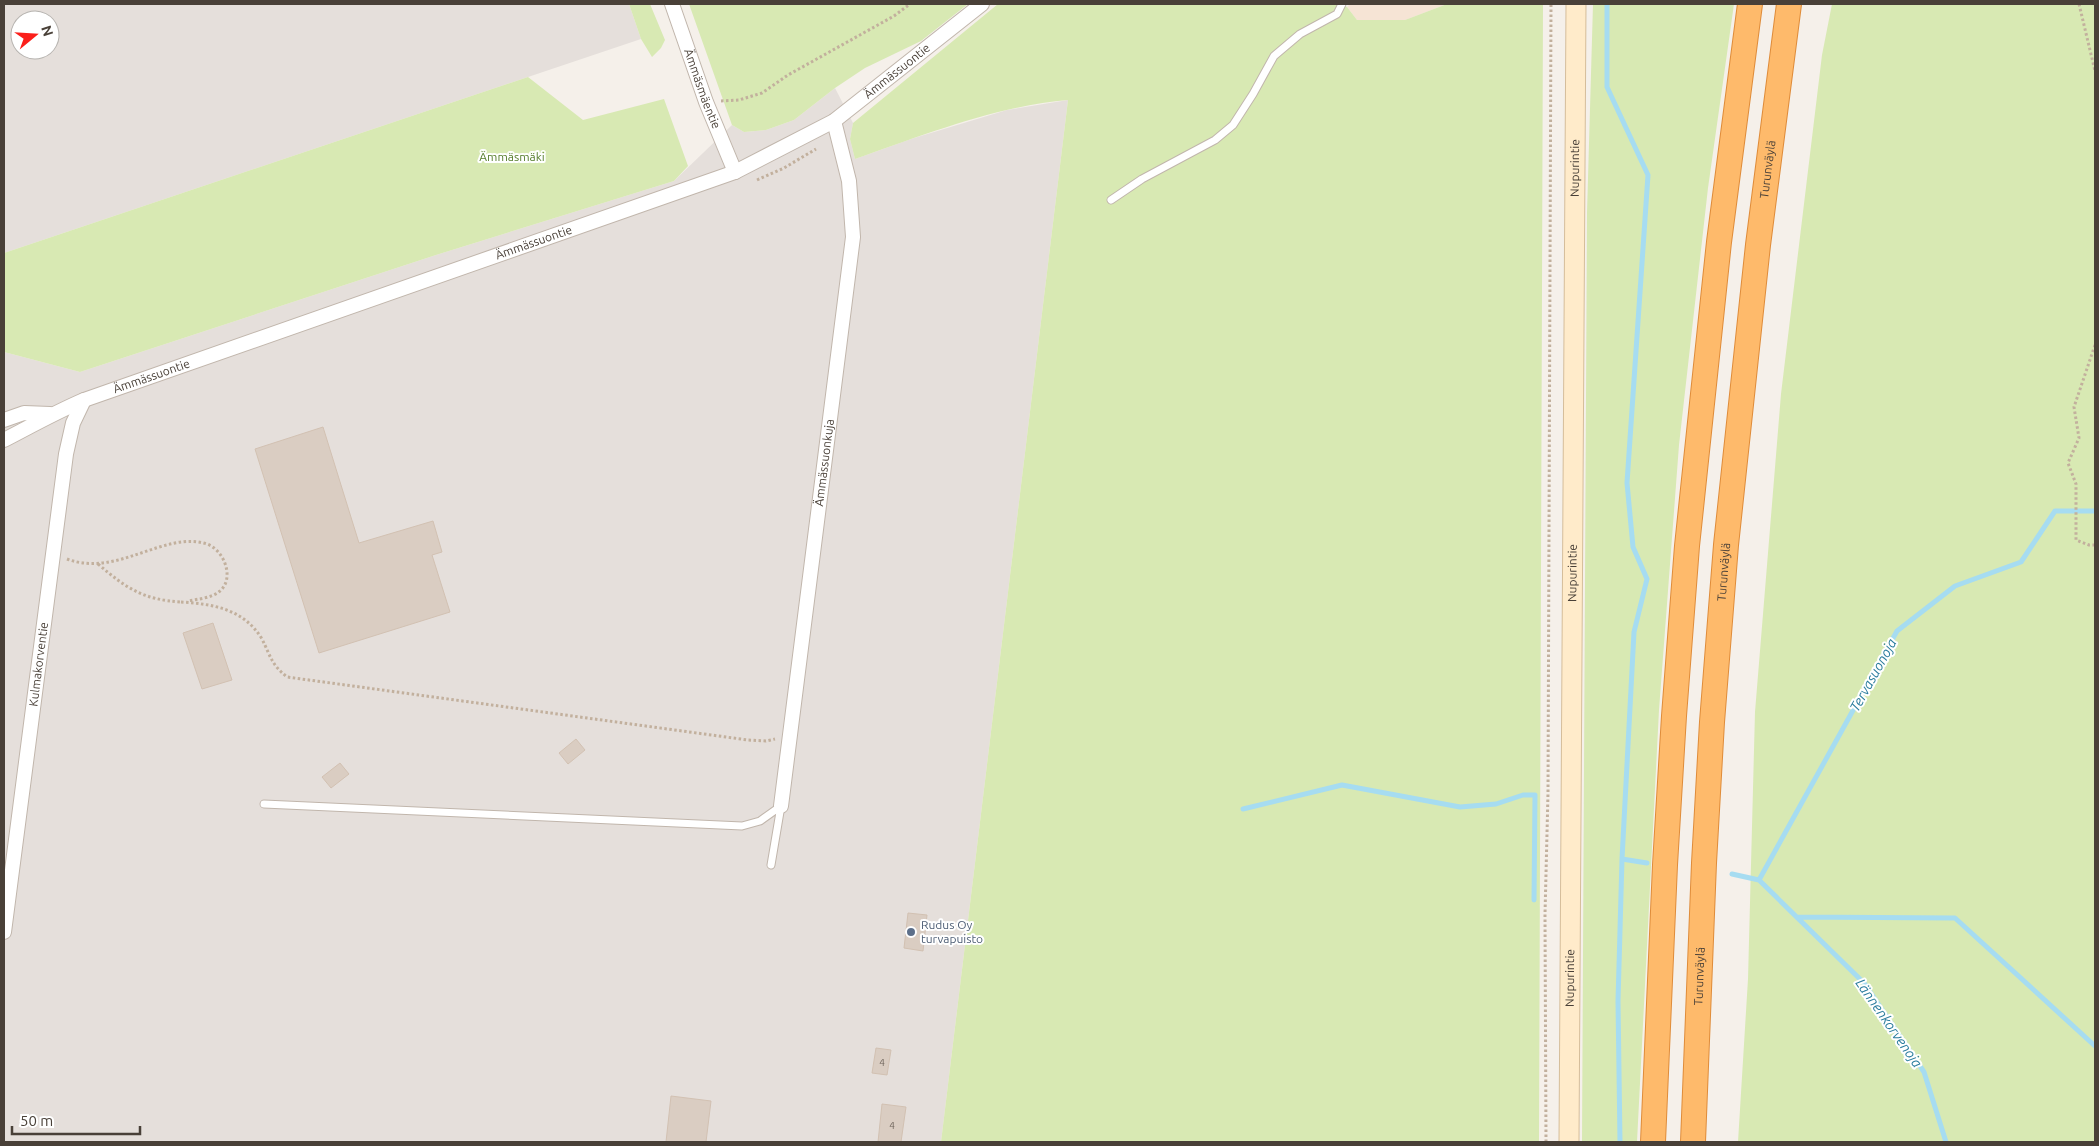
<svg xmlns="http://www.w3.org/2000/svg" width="2099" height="1146" font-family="Ubuntu,sans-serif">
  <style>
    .commercial { fill: #f6e4d5 }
    .industrial { fill: #e5dfdb; fill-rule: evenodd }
    .green { fill: #d8e9b3 }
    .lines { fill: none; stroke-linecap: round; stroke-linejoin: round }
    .stream { stroke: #a6dcf1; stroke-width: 5 }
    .building { fill: #dacdc2; stroke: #d2c1b2 }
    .service-casing { stroke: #c1b6ac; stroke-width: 9 }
    .minor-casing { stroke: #c1b6ac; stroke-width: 16 }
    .secondary-casing { stroke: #d5bd9a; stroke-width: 21 }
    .motorway-casing { stroke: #df8c3a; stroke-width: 26 }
    .path { stroke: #c2b09d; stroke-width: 3; stroke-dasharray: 2.5 2.5; stroke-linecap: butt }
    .service { stroke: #fff; stroke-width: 7 }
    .minor { stroke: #fff; stroke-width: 14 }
    .secondary { stroke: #ffebca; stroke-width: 19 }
    .motorway { stroke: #feba6b; stroke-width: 24 }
    .service-dot { fill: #5c6f8a; stroke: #fff; stroke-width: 2 }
    .labels { text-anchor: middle; stroke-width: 4; stroke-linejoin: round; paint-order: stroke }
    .number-label { font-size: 10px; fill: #6d635a }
    .street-label { font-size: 12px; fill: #494038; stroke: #fff }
    .park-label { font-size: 12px; fill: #547c2a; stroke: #fff }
    .service-label { font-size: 12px; fill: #4e5e75; stroke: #fff; text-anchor: start }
    .water-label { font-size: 14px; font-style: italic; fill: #2a7c9d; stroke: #fff }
  </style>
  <rect width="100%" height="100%" fill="#f5f0ea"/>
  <path class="commercial" d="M 1350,4 L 1447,4 L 1405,20 L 1357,20 L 1347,7 Z"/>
  <path class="industrial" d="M 4,4 L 629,4 L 641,39 L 4,253 ZM 20,20 L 50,20 L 50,50 L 20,50 Z
    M 835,88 L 853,123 L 850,139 L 855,159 L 914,138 L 1007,110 L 1068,100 L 941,1142 L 4,1142 L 4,352 L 80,372 L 436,255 L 674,181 L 732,125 L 744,132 L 766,130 L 794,120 Z"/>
  <path class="green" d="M 629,4 L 650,4 L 665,40 L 661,48 L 652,57 L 641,39 Z
    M 689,4 L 968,4 L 921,41 L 865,68 L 835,88 L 794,120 L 766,130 L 744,132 L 732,125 Z
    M 998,4 L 1342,4 L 1347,7 L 1357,20 L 1405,20 L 1447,4 L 1543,4 L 1539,1142 L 941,1142 L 1068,100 C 1000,105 920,136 855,159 L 850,139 L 853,123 Z
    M 1593,4 L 1734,4 L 1708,188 L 1679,445 L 1659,710 L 1637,1142 L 1582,1142 L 1587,213 Z
    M 1832,4 L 2095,4 L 2095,1142 L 1738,1142 L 1748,979 L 1755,712 L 1781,394 L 1822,55 Z
    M 528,77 L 583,120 L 664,99 L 688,166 L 674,181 L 436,255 L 80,372 L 4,352 L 4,253 Z"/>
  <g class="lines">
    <path class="stream" d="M 1607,4 L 1607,87 L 1648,175 L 1627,483 L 1633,547 L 1647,579 L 1634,632 L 1622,859 L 1618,1001 L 1620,1142
      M 1243,809 L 1342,785 L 1460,807 L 1496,804 L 1523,795 L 1535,795 L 1534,900
      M 1622,859 L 1647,863
      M 1732,874 L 1759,880
      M 1759,880 L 1897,631 L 1955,586 L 2021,562 L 2055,511 L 2095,511
      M 1759,880 L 1864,983 L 1924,1072 L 1946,1142
      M 1797,917 L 1955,918 L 2095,1046"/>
  </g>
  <path class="building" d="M 323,427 L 359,543 L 433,521 L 442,552 L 432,555 L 450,612 L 319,653 L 255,449 Z
    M 213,623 L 232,680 L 202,689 L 183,633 Z
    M 576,739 L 585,750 L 568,764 L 559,753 Z
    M 340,763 L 349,774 L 331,788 L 322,777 Z
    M 908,913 L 927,915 L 923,951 L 904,948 Z
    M 876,1048 L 891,1050 L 887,1075 L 872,1073 Z
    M 671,1096 L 711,1101 L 706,1142 L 666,1142 Z
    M 882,1104 L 906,1107 L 901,1142 L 878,1142 Z"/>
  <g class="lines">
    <defs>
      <path id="service" d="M 1111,200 L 1142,179 L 1215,140 L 1233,125 L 1253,94 L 1274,56 L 1300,34 L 1337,14 L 1342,4
        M 264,804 L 742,826 L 760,821 L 781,806
        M 771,865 L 781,806"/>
      <g id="minor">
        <path id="s1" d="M 672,4 L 706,102 L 735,172"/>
        <path d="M 4,420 L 24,413 L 50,414"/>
        <path id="s2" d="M 4,440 C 31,426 56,412 84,400 L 735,172 L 834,121 L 982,4"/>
        <path id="s3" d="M 781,806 L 853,237 L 849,181 L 834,121"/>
        <path id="s4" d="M 4,932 L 66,454 L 73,423 L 84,400"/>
      </g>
      <g id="secondary">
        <path id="s5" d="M 1569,1142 L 1576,4"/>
      </g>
      <g id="motorway">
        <path d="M 1653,1142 L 1665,865 L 1674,716 L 1687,546 L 1719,242 L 1750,4"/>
        <path id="s6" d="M 1693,1142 L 1704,863 L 1712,722 L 1726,545 L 1758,245 L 1789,4"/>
      </g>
    </defs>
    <use href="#service" class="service-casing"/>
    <use href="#minor" class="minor-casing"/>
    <use href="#secondary" class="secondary-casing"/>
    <use href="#motorway" class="motorway-casing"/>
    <path class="path" d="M 2079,4 L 2095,71
      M 721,101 L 739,100 L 762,93 L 788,75 L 894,16 L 910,4
      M 757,180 L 784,168 L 816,149
      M 2095,345 L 2074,407 L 2079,438 L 2068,463 L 2076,484 L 2076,540 L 2089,545 L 2095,545
      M 67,559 C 117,578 165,530 207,544 C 224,550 235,578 220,591 C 212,598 198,599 188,601
      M 98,564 C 126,588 143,600 182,602
      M 181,602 C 213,604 244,609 262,639 C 271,657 271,664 287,677 L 748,740 L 766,741 L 775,739
      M 1546,1142 L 1545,914 L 1548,793 L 1551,4"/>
    <use href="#service" class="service"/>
    <use href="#minor" class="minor"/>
    <use href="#secondary" class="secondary"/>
    <use href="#motorway" class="motorway"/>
  </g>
  <circle class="service-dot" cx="911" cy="932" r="5"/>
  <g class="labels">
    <g class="number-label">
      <text x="882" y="1066">4</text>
      <text x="892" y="1129">4</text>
    </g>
    <g class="street-label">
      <text dy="4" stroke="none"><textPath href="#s2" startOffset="971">Ämmässuontie</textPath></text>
      <text dy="4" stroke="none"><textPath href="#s1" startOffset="90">Ämmäsmäentie</textPath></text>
      <text dy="4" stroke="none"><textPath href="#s5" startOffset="974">Nupurintie</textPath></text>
      <text dy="4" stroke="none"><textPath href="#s6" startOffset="976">Turunväylä</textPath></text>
      <text dy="4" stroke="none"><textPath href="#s2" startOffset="566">Ämmässuontie</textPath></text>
      <text dy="4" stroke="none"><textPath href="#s2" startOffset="161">Ämmässuontie</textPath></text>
      <text dy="4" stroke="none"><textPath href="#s3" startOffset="346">Ämmässuonkuja</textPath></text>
      <text dy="4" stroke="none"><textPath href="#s6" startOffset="571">Turunväylä</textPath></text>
      <text dy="4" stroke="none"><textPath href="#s5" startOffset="569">Nupurintie</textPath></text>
      <text dy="4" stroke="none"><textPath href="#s4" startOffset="270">Kulmakorventie</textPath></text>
      <text dy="4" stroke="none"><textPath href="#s6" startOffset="166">Turunväylä</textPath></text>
      <text dy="4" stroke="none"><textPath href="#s5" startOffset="164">Nupurintie</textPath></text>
    </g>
    <g class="park-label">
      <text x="512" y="161">Ämmäsmäki</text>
    </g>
    <g class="service-label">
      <text x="921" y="929">Rudus Oy<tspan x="921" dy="14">turvapuisto</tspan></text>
    </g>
    <g class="water-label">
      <text transform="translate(1873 675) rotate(-61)" y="5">Tervasuonoja</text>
      <text transform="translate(1889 1023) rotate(55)" y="5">Lännenkorvenoja</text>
    </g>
  </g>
  <rect width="2099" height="1146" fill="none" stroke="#494038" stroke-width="10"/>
  <g transform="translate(35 35) rotate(72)"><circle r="24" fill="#ffffff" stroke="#b6b3af"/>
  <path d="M0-4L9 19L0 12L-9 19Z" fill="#fb1f1b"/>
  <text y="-8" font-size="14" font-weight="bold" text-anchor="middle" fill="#494038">N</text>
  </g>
  <path d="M12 1126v8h128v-8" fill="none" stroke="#494038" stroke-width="2.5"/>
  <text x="20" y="1126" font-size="15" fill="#494038" stroke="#ffffff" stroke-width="4" paint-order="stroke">50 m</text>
</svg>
